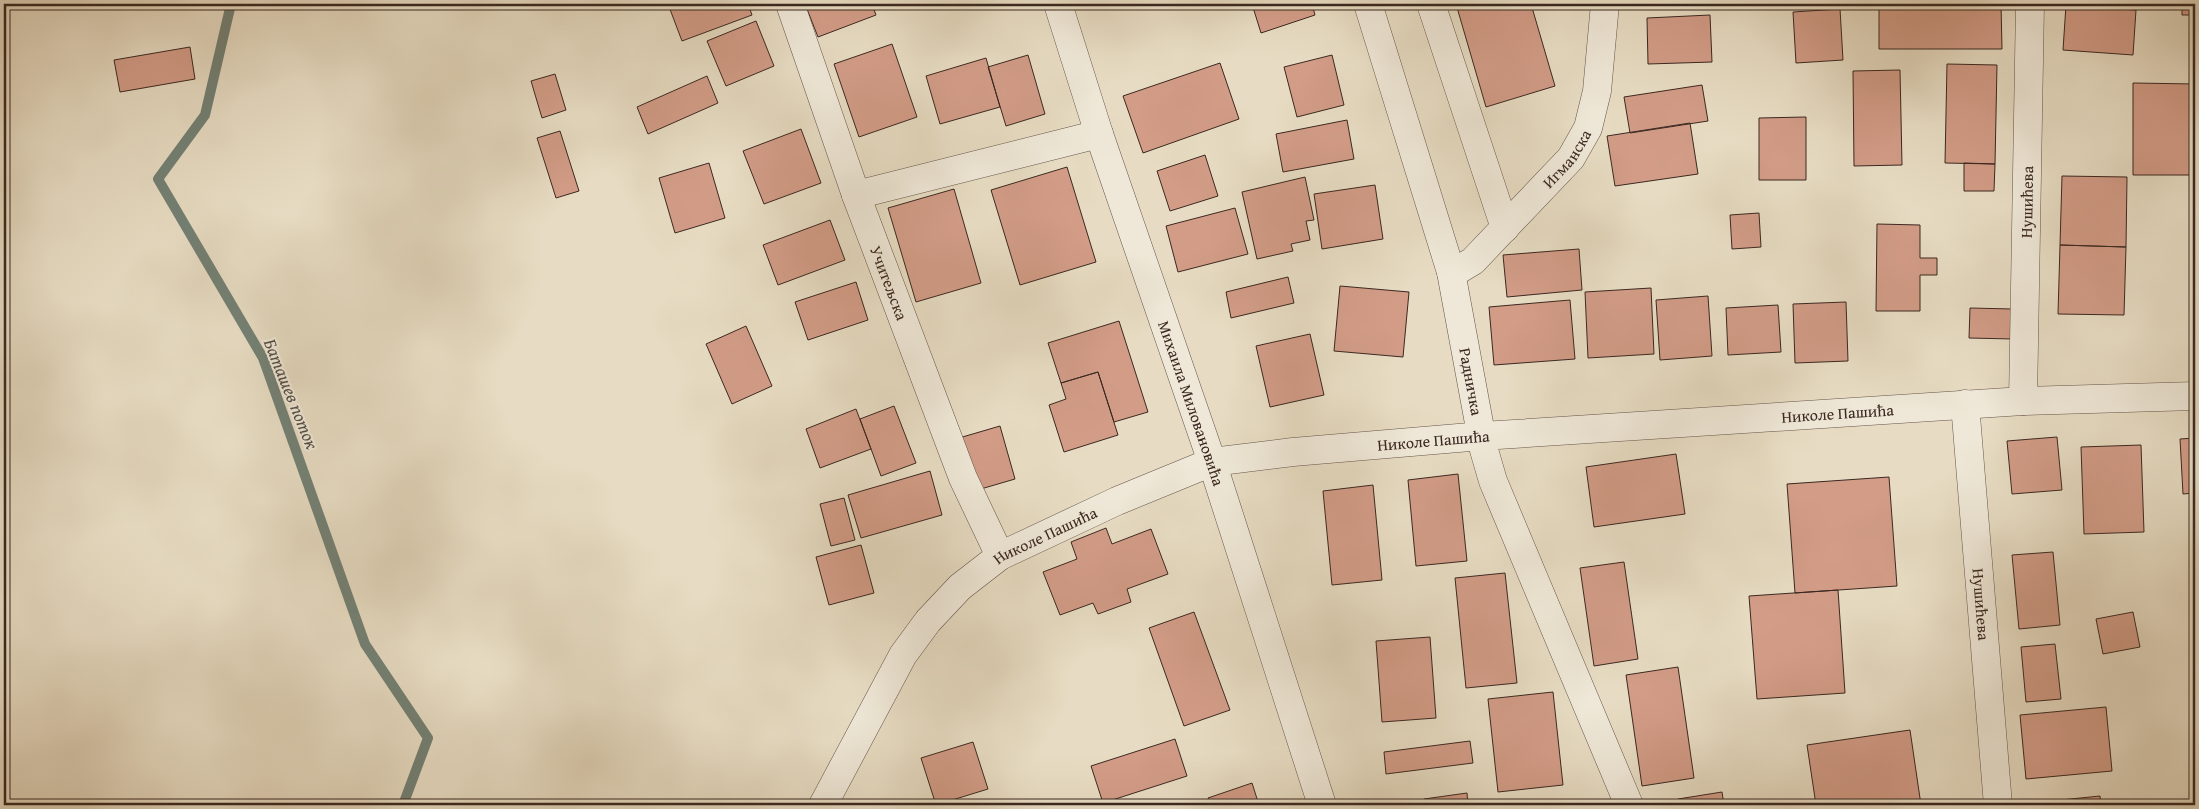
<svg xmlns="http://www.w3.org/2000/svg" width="2199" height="809" font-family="'Gentium Book Plus',serif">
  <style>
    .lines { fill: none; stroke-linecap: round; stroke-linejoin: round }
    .stream { stroke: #738175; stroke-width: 10 }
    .building { fill: #d29c87; stroke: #3b2821 }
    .minor-casing { stroke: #66554a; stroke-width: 29 }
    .minor { stroke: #efe8d8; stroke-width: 28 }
    .labels { text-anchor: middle; stroke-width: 4; stroke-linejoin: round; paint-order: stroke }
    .street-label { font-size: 16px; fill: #3b2821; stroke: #efe8d8 }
    .water-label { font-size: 18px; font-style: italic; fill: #524d44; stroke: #efe8d8 }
  </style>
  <rect width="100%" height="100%" fill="#e7dcc3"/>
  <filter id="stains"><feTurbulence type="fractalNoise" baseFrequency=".004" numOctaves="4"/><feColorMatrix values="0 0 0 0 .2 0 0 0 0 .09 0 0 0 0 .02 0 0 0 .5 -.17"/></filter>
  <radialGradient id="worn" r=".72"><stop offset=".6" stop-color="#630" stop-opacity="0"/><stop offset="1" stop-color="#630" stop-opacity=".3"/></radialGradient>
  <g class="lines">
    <path class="stream" d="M 231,4 L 205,115 L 158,179 L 263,358 L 365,644 L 428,738 L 403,805"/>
  </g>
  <path class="building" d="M 668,4 L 748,4 L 752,15 L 682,41 Z
    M 805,4 L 872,4 L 876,15 L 818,37 Z
    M 1252,4 L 1312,4 L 1315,15 L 1261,33 Z
    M 1456,4 L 1531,4 L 1555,86 L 1486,107 Z
    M 1879,4 L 2001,4 L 2002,49 L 1879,49 Z
    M 2182,4 L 2195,4 L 2195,15 L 2182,15 Z
    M 2066,5 L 2136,10 L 2133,55 L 2063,50 Z
    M 1840,9 L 1843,60 L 1796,63 L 1793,12 Z
    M 1710,15 L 1712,62 L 1648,64 L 1647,18 Z
    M 756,21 L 774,66 L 726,86 L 707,41 Z
    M 892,44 L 917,117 L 859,137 L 834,64 Z
    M 190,47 L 195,79 L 120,92 L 114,60 Z
    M 1028,55 L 1045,114 L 1006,126 L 988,67 Z
    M 1332,55 L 1344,105 L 1297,117 L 1284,67 Z
    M 986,58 L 1000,107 L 940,124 L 926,76 Z
    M 1220,63 L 1239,119 L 1143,153 L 1123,96 Z
    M 1947,64 L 1997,65 L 1995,164 L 1945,163 Z
    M 1900,70 L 1902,165 L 1854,166 L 1853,71 Z
    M 555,74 L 566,110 L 542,118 L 531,81 Z
    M 707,76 L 718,103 L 648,134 L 637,107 Z
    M 2133,83 L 2195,84 L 2195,175 L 2133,175 Z
    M 1702,85 L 1708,121 L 1630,133 L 1624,97 Z
    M 1806,117 L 1806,180 L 1759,180 L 1759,118 Z
    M 1347,120 L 1354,159 L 1283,172 L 1276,134 Z
    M 1690,123 L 1698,174 L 1615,186 L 1607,136 Z
    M 801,129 L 821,183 L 764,204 L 743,151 Z
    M 560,131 L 579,191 L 556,198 L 537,138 Z
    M 1205,155 L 1218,196 L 1170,211 L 1157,171 Z
    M 709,163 L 725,218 L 675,233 L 659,178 Z
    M 1964,163 L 1995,164 L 1994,191 L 1964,191 Z
    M 1067,167 L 1096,262 L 1020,285 L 991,190 Z
    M 2062,176 L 2127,177 L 2126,247 L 2060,245 Z
    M 1305,177 L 1314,220 L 1306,221 L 1310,240 L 1291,244 L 1293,251 L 1257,259 L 1242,192 Z
    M 1375,185 L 1383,239 L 1322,249 L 1314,194 Z
    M 954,189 L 981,283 L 916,302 L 888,208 Z
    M 1235,208 L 1248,254 L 1178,272 L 1166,226 Z
    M 1759,213 L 1761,247 L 1732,249 L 1730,215 Z
    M 830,220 L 845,260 L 778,285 L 763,245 Z
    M 1877,224 L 1920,225 L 1920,258 L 1937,258 L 1937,275 L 1920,275 L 1920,311 L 1876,311 Z
    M 2060,245 L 2126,247 L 2124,315 L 2058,314 Z
    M 1579,249 L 1582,290 L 1507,297 L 1503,255 Z
    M 1288,277 L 1294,303 L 1231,318 L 1226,292 Z
    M 856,282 L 868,320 L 808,340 L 795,302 Z
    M 1340,286 L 1409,292 L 1403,357 L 1334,351 Z
    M 1651,288 L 1654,354 L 1588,358 L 1585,292 Z
    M 1708,296 L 1712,356 L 1660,360 L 1656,300 Z
    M 1570,300 L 1575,359 L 1494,365 L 1489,307 Z
    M 1846,302 L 1848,361 L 1795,363 L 1793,304 Z
    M 1778,305 L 1781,352 L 1728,355 L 1726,308 Z
    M 1970,308 L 2013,309 L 2013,339 L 1969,338 Z
    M 1119,321 L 1148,412 L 1114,422 L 1098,372 L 1061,383 L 1048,343 Z
    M 746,326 L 772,386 L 732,404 L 706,344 Z
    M 1310,334 L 1324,395 L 1270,407 L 1256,346 Z
    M 1098,372 L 1118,435 L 1064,452 L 1049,405 L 1066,399 L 1061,383 Z
    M 894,406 L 916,463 L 881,476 L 860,419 Z
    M 856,409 L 871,449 L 820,468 L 806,429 Z
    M 1000,426 L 1015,479 L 974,491 L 959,438 Z
    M 2057,437 L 2062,490 L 2012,494 L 2007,441 Z
    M 2195,438 L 2195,493 L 2183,494 L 2180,439 Z
    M 2141,445 L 2144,532 L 2084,534 L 2081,447 Z
    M 1676,454 L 1685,514 L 1594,527 L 1586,467 Z
    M 930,471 L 942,515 L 861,538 L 848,495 Z
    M 1458,474 L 1467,561 L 1416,566 L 1408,480 Z
    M 1889,477 L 1897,586 L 1795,593 L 1787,484 Z
    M 1373,485 L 1382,580 L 1332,585 L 1323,491 Z
    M 844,498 L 855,540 L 831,546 L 820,504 Z
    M 1106,528 L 1112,544 L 1151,529 L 1168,574 L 1127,589 L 1131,602 L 1098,614 L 1093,603 L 1060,615 L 1043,572 L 1077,559 L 1071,542 Z
    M 861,545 L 874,593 L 829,605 L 816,557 Z
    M 2053,552 L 2060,625 L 2019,629 L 2012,555 Z
    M 1624,562 L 1638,659 L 1594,666 L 1580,568 Z
    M 1505,573 L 1517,683 L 1466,688 L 1455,578 Z
    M 1838,590 L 1845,693 L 1757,699 L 1749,596 Z
    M 1194,612 L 1230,710 L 1184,726 L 1149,628 Z
    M 2133,612 L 2140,647 L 2103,654 L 2096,619 Z
    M 1430,637 L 1436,718 L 1382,722 L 1376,641 Z
    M 2055,644 L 2061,699 L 2026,702 L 2021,647 Z
    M 1678,667 L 1694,778 L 1642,786 L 1626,675 Z
    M 1553,692 L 1563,785 L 1498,792 L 1488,699 Z
    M 2106,707 L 2112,771 L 2026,779 L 2020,715 Z
    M 2191,712 L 2195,712 L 2195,737 Z
    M 1910,730 L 1921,805 L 1816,805 L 1807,745 Z
    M 1175,739 L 1187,776 L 1103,803 L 1091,766 Z
    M 1470,741 L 1473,763 L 1386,774 L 1384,752 Z
    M 973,742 L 988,789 L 936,805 L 921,758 Z
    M 1252,783 L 1259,805 L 1210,805 L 1208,798 Z
    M 1722,792 L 1724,805 L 1679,805 L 1678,799 Z
    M 1467,793 L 1468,805 L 1425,805 L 1424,799 Z
    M 2100,796 L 2101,805 L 2031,805 L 2031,803 Z"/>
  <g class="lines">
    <defs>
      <g id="minor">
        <path id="s1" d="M 790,4 L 856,195 L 963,478 L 1000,556"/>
        <path id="s2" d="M 1058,4 L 1099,134 L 1212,462 L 1322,805"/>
        <path id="s3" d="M 1368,4 L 1451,272 L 1484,450 L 1493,481 L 1629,805"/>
        <path d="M 1431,4 L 1505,228"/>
        <path d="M 856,195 L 1099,134"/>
        <path id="s4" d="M 1451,272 L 1458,270 L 1473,261 L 1571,158 L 1588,128 L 1597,91 L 1605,4"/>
        <path id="s5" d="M 2023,401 L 2030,4"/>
        <path id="s6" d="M 1965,404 L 1998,805"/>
        <path id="s7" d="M 823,805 L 903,655 L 928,621 L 960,587 L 1000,556 L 1117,501 L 1212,462 L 1293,452 L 1482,436 L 2023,401 L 2195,396"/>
      </g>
    </defs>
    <use href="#minor" class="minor-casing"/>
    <use href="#minor" class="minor"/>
  </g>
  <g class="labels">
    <g class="street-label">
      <text dy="6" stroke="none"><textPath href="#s4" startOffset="164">Игманска</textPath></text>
      <text dy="6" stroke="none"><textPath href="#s5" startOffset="199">Нушићева</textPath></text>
      <text dy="6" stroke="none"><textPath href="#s1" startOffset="296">Учитељска</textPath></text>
      <text dy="6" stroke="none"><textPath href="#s3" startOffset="392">Радничка</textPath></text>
      <text dy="6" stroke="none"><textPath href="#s2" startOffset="421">Михаила Миловановића</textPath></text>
      <text dy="6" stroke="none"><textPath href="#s7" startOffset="1169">Николе Пашића</textPath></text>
      <text dy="6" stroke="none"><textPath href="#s7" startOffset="764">Николе Пашића</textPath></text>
      <text dy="6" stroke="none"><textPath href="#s7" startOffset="359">Николе Пашића</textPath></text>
      <text dy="6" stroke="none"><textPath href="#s6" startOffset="201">Нушићева</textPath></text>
    </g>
    <g class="water-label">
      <text transform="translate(291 394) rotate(68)" y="6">Баташев поток</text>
    </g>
  </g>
  <rect width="2199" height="809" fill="none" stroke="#e7dcc3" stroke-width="20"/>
  <rect x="5" y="5" width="2189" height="799" fill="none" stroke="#3b2821" stroke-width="2.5"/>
  <rect x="10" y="10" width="2179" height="789" fill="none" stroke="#3b2821"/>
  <rect width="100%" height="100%" filter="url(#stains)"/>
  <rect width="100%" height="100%" fill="url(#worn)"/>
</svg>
